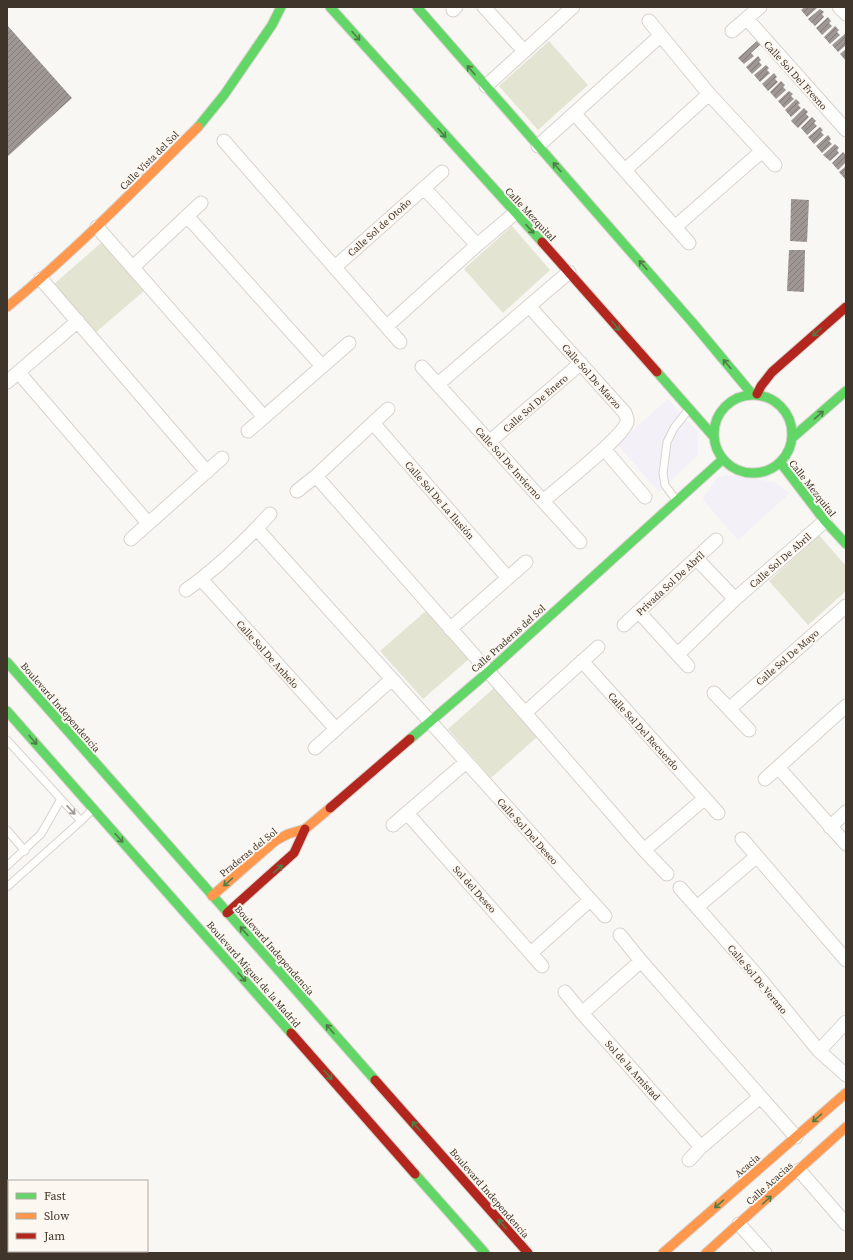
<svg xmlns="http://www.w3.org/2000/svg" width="853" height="1260" font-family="'Source Serif 4',serif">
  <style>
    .commercial { fill: #f4f0f8 }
    .park { fill: #e3e4d1 }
    .building { fill: url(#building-hatch) }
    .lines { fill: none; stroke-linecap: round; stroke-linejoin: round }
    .lane-casing { stroke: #d8d2cc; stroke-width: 9 }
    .street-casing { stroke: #d8d2cc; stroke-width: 15 }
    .fast-casing { stroke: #d8d2cc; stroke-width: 11 }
    .slow-casing { stroke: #d8d2cc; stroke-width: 11 }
    .jam-casing { stroke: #d8d2cc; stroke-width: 11 }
    .lane { stroke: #fefefd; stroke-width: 7 }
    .street { stroke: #fefefd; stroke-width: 13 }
    .fast { stroke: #63d668; stroke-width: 9 }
    .slow { stroke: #ff974d; stroke-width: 9 }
    .jam { stroke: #b3261e; stroke-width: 9 }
    .oneway { stroke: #507d46 }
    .oneway2 { stroke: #9f9a94 }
    .labels { text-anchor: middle; stroke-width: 4; stroke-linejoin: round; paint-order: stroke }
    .street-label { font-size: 10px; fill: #40352a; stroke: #fcf7f1 }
  </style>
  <defs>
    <pattern id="building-hatch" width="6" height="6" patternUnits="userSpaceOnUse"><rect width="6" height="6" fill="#9f9794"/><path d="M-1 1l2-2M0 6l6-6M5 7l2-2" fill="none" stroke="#837c79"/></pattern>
  </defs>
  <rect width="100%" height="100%" fill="#f9f7f4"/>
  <path class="commercial" d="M 668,399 L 698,432 L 698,455 L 659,492 L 617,444 Z
    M 728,475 L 775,482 L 790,493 L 738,540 L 702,499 L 718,477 Z"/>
  <path class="park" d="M 549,41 L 588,85 L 538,130 L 499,86 Z
    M 512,226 L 550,270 L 503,313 L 464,269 Z
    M 102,242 L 144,291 L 95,333 L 53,285 Z
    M 819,535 L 846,566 L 846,591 L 808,625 L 769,581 Z
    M 427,610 L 469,659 L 423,699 L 380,651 Z
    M 494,688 L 537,737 L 491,778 L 448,729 Z"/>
  <path class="building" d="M 805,7 L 816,7 L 817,8 L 807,17 L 801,10 Z
    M 820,9 L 824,12 L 822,14 L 824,17 L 815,26 L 808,19 Z
    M 828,17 L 831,21 L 829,23 L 832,26 L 822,35 L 816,28 Z
    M 7,25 L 72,98 L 7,157 Z
    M 835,26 L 839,30 L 837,32 L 840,35 L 830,44 L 824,37 Z
    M 846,33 L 846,45 L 838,52 L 832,45 Z
    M 758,40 L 761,44 L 751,53 L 754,56 L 744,64 L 738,58 Z
    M 846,49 L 846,61 L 840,54 Z
    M 758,56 L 761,60 L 759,62 L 762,65 L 752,74 L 746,67 Z
    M 766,65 L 769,68 L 767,70 L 770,73 L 760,82 L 754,75 Z
    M 774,73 L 777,77 L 775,79 L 778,82 L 768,91 L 762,84 Z
    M 781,81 L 785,85 L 783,87 L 786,90 L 776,99 L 770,92 Z
    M 789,91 L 793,94 L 791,96 L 794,99 L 784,108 L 778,101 Z
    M 796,99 L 800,103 L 798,105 L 801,108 L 791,117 L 785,110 Z
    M 804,108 L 808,112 L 806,114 L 809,117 L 798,128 L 791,121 Z
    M 812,117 L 816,121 L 814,123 L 817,126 L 807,135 L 801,128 Z
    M 820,127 L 823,130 L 821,132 L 824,135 L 814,144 L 808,137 Z
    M 828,135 L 831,139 L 829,141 L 832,144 L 822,153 L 816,146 Z
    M 835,144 L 839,148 L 837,150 L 839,153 L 830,161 L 823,155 Z
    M 843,152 L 846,155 L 845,158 L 846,162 L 838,170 L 832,163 Z
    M 846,166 L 846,178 L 845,179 L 839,172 Z
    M 791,199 L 809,200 L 807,242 L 790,241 Z
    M 789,250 L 805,250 L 804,292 L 787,291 Z"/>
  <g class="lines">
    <defs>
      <path id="lane" d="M 676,500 L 665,485 L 663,473 L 667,442 L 674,428 L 689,409
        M 7,740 L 81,821
        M 7,830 L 25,851
        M 7,866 L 41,834 L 61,799
        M 7,887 L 81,821 L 93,809"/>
      <path id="street" d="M 484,7 L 524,51
        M 839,7 L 846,14
        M 453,10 L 456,7
        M 747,19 L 846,130
        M 649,21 L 709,94 L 775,165
        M 732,31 L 760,7
        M 486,86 L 573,7
        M 575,114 L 689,243
        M 224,141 L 400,342
        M 538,146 L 660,36
        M 625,170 L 709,94
        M 424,188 L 477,245
        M 187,216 L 322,366
        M 97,227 L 264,417
        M 675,227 L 762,151
        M 133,267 L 201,203
        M 335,267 L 442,172
        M 41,279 L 207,472
        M 529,306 L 625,413 C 626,416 628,419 627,422 C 623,437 558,488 543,501
        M 387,326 L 477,245 L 515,213
        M 422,367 L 580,542
        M 19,373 L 148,523
        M 7,382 L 78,321
        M 438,384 L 569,272
        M 373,423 L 508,578
        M 248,431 L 349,343
        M 489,442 L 581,363
        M 604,449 L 645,497
        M 316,476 L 525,713 L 644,850 L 667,874
        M 297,491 L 316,476 L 388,409
        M 257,529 L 605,916
        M 131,539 L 222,458
        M 696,558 L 735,599
        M 201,579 L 336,729
        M 186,590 C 216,569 245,541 270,514
        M 639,612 L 688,666
        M 624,625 L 716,540
        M 450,629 L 526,562
        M 678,654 L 735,599 L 825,521
        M 582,661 L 718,813
        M 714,693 L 749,730
        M 729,709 L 846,606
        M 525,713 L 598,647
        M 315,748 L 392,679
        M 778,767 L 846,844
        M 765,779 L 846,706
        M 407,813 L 542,966
        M 393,825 L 466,762
        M 830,827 L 846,812
        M 742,839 L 846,960
        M 644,850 L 704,799
        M 680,888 L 761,980 L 819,1051 L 846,1075
        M 697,907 L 756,857
        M 620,935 L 641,961 L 796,1137
        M 531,953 L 590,900
        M 565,992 L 582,1013 L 701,1147
        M 582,1013 L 641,961
        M 819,1051 L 846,1022
        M 689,1160 L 701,1147 L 760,1097
        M 799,1170 L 846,1224
        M 739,1224 L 765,1253"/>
      <path id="fast" d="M 330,7 L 542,242
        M 417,7 L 692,322 L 752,394
        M 198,127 L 224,95 L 272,25 L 281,7
        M 657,372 L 714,437
        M714 434a39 39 0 1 1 78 0a39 39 0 1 1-78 0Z
        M 792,438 L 846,391
        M 780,462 L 825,521 L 846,544
        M 7,662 L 375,1080
        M 7,711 L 291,1033
        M 410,739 L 488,672 L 723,459
        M 415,1174 L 485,1253"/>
      <path id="slow" d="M 7,307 C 75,251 136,188 198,127
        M 212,896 L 275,841 L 288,834 L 305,829 L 330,808
        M 663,1253 L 846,1093
        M 706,1253 L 846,1127"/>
      <path id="jam" d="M 542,242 L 657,372
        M 757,394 L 761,386 L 772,372 L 846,307
        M 330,808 L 410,739
        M 227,913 L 294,853 L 305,829
        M 291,1033 L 415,1174
        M 375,1080 L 528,1253"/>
    </defs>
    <use href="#lane" class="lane-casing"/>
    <use href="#street" class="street-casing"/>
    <use href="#fast" class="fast-casing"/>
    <use href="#slow" class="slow-casing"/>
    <use href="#jam" class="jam-casing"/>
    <use href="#lane" class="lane"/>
    <use href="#street" class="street"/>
    <use href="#fast" class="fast"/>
    <use href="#slow" class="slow"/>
    <use href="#jam" class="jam"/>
  </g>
  <defs><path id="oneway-shaft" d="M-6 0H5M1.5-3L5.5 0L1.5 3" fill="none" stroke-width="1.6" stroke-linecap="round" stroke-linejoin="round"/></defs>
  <g class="oneway">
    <use href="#oneway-shaft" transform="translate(356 36) rotate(48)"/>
    <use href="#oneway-shaft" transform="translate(471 70) rotate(-131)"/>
    <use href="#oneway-shaft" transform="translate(442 133) rotate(48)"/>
    <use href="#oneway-shaft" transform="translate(557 167) rotate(-131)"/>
    <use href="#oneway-shaft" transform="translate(530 229) rotate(47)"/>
    <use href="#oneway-shaft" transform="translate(643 265) rotate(-131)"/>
    <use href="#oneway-shaft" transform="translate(616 326) rotate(49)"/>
    <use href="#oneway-shaft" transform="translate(817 332) rotate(138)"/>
    <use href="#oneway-shaft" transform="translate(727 364) rotate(-130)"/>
    <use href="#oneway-shaft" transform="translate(819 415) rotate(-41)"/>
    <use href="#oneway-shaft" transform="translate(33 740) rotate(49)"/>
    <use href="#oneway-shaft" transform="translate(119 838) rotate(48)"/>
    <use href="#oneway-shaft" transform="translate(278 869) rotate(-41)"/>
    <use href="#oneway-shaft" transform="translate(228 882) rotate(139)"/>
    <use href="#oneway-shaft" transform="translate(244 931) rotate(-131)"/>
    <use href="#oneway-shaft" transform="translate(242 977) rotate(49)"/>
    <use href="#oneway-shaft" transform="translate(330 1029) rotate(-131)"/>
    <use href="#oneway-shaft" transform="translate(328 1075) rotate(49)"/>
    <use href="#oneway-shaft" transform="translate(817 1118) rotate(139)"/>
    <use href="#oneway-shaft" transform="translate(416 1126) rotate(-131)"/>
    <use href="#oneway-shaft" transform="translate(767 1200) rotate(-42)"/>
    <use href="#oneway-shaft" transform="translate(719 1204) rotate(139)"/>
    <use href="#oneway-shaft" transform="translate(502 1224) rotate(-131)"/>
  </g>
  <use class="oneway2" href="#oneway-shaft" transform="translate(71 810) rotate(47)"/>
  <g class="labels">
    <g class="street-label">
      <text transform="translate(796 75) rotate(48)" y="4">Calle Sol Del Fresno</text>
      <text transform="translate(149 160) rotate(-45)" y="4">Calle Vista del Sol</text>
      <text transform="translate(531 214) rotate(47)" y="4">Calle Mezquital</text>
      <text transform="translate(379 227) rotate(-42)" y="4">Calle Sol de Otoño</text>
      <text transform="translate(592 376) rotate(48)" y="4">Calle Sol De Marzo</text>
      <text transform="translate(535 403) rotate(-41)" y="4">Calle Sol De Enero</text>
      <text transform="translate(509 463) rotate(48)" y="4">Calle Sol De Invierno</text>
      <text transform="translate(813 488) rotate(52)" y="4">Calle Mezquital</text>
      <text transform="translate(440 500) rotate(49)" y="4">Calle Sol De La Ilusión</text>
      <text transform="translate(780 560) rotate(-41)" y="4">Calle Sol De Abril</text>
      <text transform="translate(670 583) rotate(-43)" y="4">Privada Sol De Abril</text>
      <text transform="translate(508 638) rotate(-42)" y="4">Calle Praderas del Sol</text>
      <text transform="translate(268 654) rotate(48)" y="4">Calle Sol De Anhelo</text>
      <text transform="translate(787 657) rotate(-41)" y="4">Calle Sol De Mayo</text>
      <text transform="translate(61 707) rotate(49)" y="4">Boulevard Independencia</text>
      <text transform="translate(644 731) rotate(48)" y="4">Calle Sol Del Recuerdo</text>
      <text transform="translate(528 831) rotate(48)" y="4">Calle Sol Del Deseo</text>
      <text transform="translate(248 852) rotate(-39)" y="4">Praderas del Sol</text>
      <text transform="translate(475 889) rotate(48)" y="4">Sol del Deseo</text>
      <text transform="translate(275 950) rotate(49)" y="4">Boulevard Independencia</text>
      <text transform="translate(254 974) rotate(49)" y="4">Boulevard Miguel de la Madrid</text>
      <text transform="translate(758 979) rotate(50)" y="4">Calle Sol De Verano</text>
      <text transform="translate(633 1070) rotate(48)" y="4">Sol de la Amistad</text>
      <text transform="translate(747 1165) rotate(-41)" y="4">Acacia</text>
      <text transform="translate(769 1183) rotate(-42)" y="4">Calle Acacias</text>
      <text transform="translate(490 1193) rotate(49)" y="4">Boulevard Independencia</text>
    </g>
  </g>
  <rect width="853" height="1260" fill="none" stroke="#40352a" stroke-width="16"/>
  <rect x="8" y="1180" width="140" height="72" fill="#fcf7f1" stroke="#b1a9a1"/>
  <rect x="16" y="1193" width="20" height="6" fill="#63d668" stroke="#b1a9a1"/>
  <text x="44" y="1200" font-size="12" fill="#40352a">Fast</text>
  <rect x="16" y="1213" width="20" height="6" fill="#ff974d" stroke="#b1a9a1"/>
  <text x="44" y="1220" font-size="12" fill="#40352a">Slow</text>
  <rect x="16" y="1233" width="20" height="6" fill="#b3261e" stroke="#b1a9a1"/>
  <text x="44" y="1240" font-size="12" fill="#40352a">Jam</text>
</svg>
